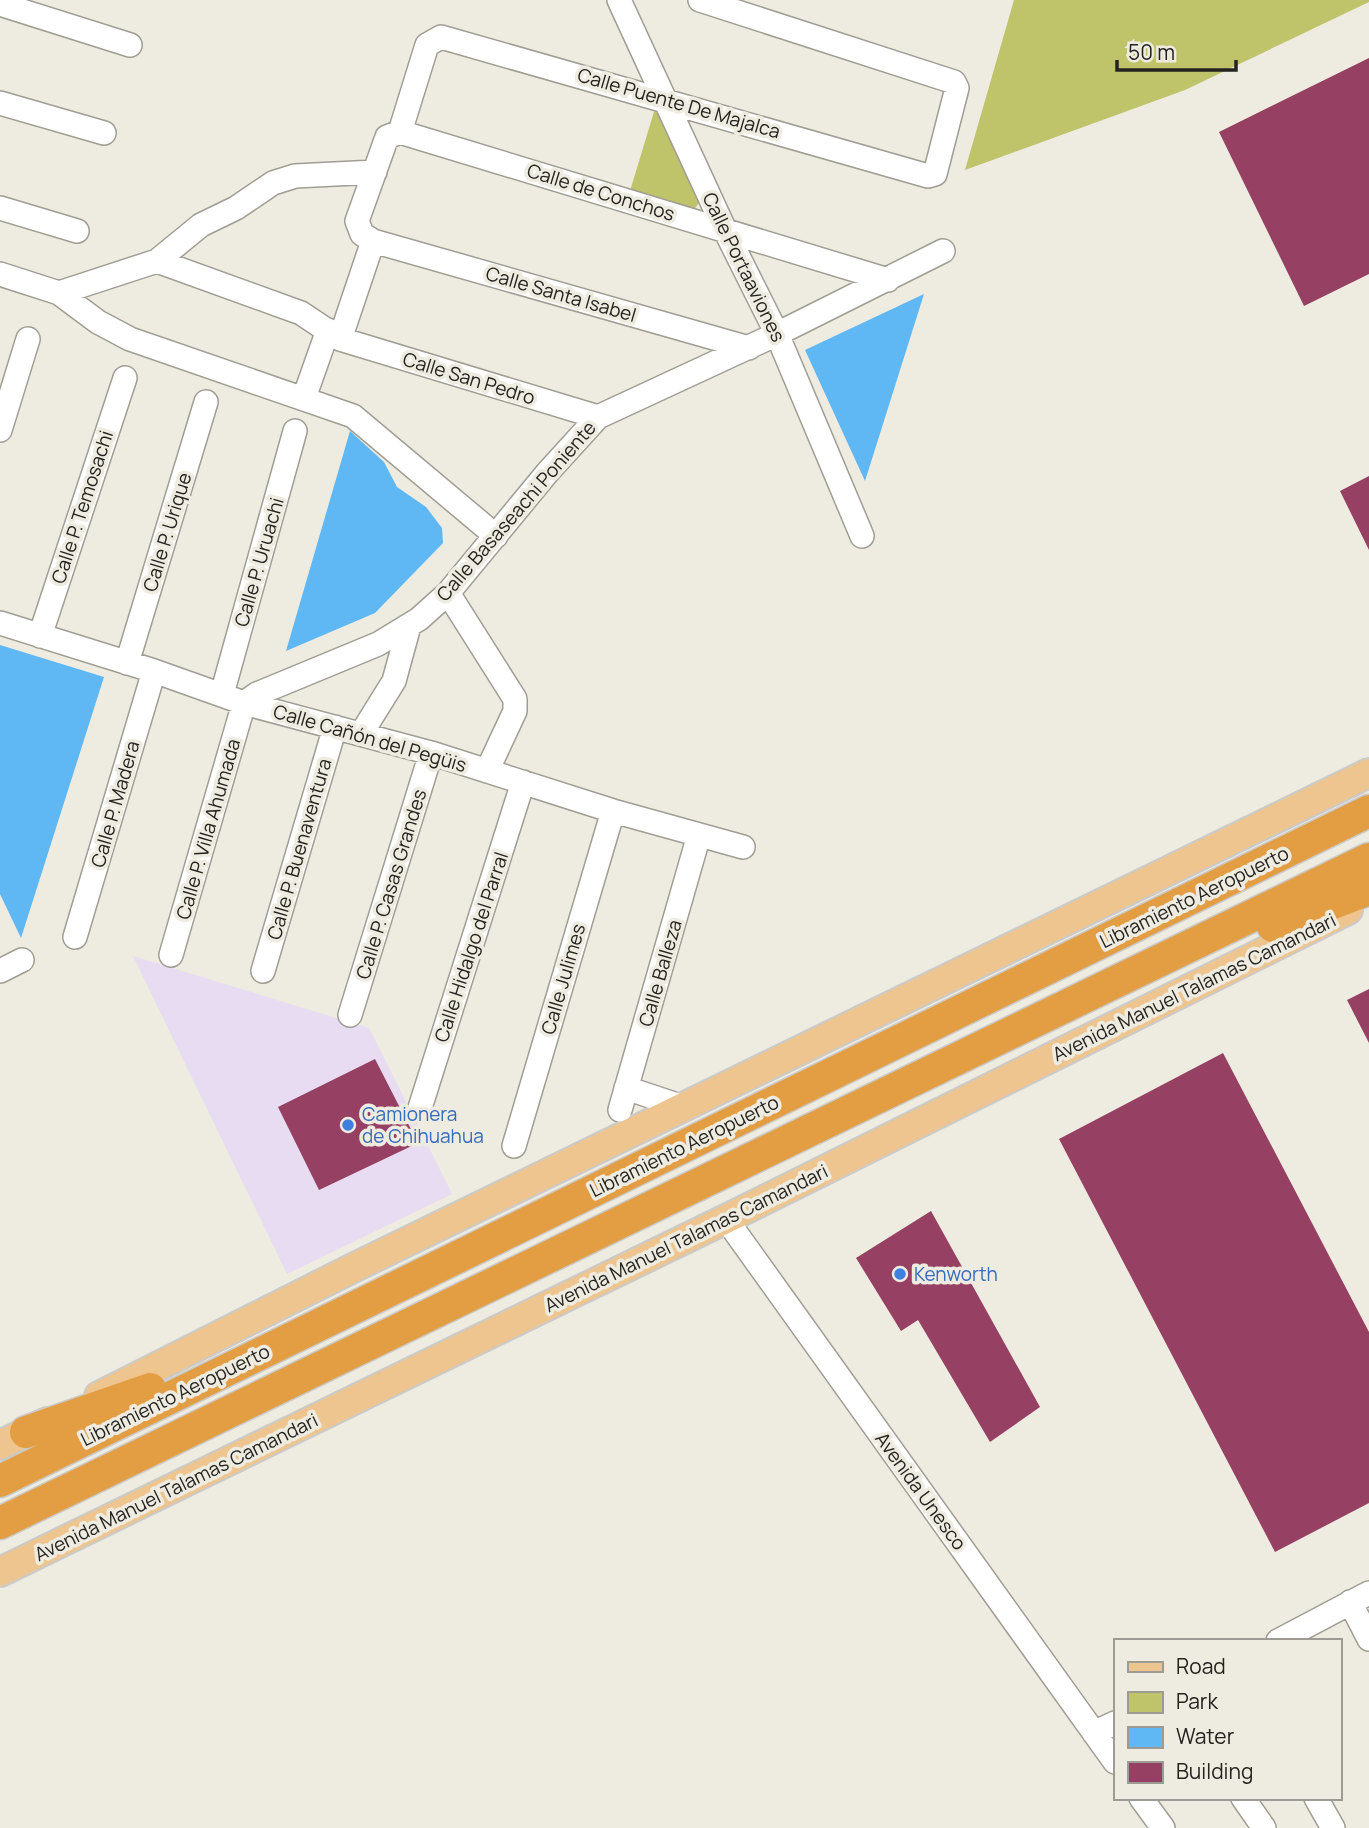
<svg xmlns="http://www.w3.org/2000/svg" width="1369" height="1828" font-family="Manrope,sans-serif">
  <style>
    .commercial { fill: #e7dcf1 }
    .green { fill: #bfc46b }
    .water { fill: #5fb7f3 }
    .building { fill: #964063 }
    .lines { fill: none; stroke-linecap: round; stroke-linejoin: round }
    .minor-casing { stroke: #a09d94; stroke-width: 26 }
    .major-casing { stroke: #cacac9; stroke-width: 32 }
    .highway-casing { stroke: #cacac9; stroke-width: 35 }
    .minor { stroke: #fff; stroke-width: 23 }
    .major { stroke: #eec58e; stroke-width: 28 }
    .highway { stroke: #e39e43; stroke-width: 32 }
    .shop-dot { fill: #3f7fe0; stroke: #eeebe1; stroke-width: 2.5 }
    .labels { text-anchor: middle; stroke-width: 7; stroke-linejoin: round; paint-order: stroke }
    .street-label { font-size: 19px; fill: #24231f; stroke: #eeebe1 }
    .shop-label { font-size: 19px; fill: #366cbe; stroke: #eeebe1; text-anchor: start }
  </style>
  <rect width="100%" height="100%" fill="#eeebe1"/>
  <path class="commercial" d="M 133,956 L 369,1028 L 452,1194 L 287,1274 Z"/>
  <path class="green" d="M 1014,0 L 1369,0 L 1369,2 L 1185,90 L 965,170 Z
    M 656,105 L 701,200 L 693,211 L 630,191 Z"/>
  <path class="water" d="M 924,294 L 865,481 L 805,350 Z
    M 350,431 L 384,462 L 397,487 L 426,507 L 442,528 L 443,543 L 375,613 L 286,651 Z
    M 0,645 L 104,677 L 21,938 L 0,894 Z"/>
  <path class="building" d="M 1369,58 L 1369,274 L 1304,306 L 1219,132 Z
    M 1369,476 L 1369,550 L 1340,491 Z
    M 1369,989 L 1369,1043 L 1347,1000 Z
    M 1223,1053 L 1369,1332 L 1369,1503 L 1275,1552 L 1059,1139 Z
    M 375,1059 L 418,1143 L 319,1190 L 278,1107 Z
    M 931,1211 L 1040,1407 L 990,1442 L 918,1320 L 901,1331 L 856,1258 Z"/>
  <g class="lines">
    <defs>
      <path id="minor" d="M 619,0 L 724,228 L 777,334 L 862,536
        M 0,4 L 130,45
        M 0,103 L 104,133
        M 400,132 L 427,45 L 441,37 L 928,176 L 935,174 L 957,88 L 954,82 L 700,0
        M 400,132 L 387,137 L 357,221 L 362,234 L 373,241 L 749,348
        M 400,132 L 888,280
        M 0,208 L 77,231
        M 157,261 L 301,313 L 340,339 L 598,417
        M 0,274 L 59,293 L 98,322 L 130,339 L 353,416 L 496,536
        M 59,293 L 157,261 L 201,225 L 236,208 L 273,183 L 295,176 L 375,172
        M 340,339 L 373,241
        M 304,398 L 328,330
        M 0,430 L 28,339
        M 448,593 L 515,699 L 515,711 L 487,771
        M 0,623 L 154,671 L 244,703 L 431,753 L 613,811 L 743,847
        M 40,636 L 125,378
        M 127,663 L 206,402
        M 222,694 L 295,431
        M 361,734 L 394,681 L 409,626
        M 75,937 L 154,671
        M 171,955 L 244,703 L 257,694 L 378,644 L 419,619 L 448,593 L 547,473 L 598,417 L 777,334 L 943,251
        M 0,971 L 22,960
        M 263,971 L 335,727
        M 350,1015 L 431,753
        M 626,1088 L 683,1107
        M 620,1110 L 699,835
        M 419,1111 L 523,782
        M 514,1146 L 613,811
        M 726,1219 L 1115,1762
        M 1350,1602 L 1369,1639
        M 1278,1641 L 1369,1593
        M 1094,1733 L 1115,1723
        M 1141,1798 L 1163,1828
        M 1243,1798 L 1264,1828
        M 1316,1798 L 1333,1828"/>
      <path id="major" d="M 99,1396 L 353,1268 L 1369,773
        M 0,1445 L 47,1422
        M 0,1572 L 726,1219 L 1348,910"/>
      <path id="highway" d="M 1273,926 L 1369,889
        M 26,1432 L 150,1389
        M 0,1481 L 1369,811
        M 0,1523 L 1369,859"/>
    </defs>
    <use href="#minor" class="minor-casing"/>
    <use href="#major" class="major-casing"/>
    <use href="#highway" class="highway-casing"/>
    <use href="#minor" class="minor"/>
    <use href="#major" class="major"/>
    <use href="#highway" class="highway"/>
  </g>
  <g class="shop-dot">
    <circle cx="348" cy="1125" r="7"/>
    <circle cx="900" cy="1274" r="7"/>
  </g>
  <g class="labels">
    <g class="street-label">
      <text transform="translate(679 103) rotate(16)" y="7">Calle Puente De Majalca</text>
      <text transform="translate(601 192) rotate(17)" y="7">Calle de Conchos</text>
      <text transform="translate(744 267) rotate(64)" y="7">Calle Portaaviones</text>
      <text transform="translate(561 294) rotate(16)" y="7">Calle Santa Isabel</text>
      <text transform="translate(469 378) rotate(17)" y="7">Calle San Pedro</text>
      <text transform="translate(82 507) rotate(-72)" y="7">Calle P. Temosachi</text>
      <text transform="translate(516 511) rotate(-49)" y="7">Calle Basaseachi Poniente</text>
      <text transform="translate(167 532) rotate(-73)" y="7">Calle P. Urique</text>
      <text transform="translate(259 562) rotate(-74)" y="7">Calle P. Uruachi</text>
      <text transform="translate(370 738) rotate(16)" y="7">Calle Cañón del Pegüis</text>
      <text transform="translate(115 804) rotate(-74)" y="7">Calle P. Madera</text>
      <text transform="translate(208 829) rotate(-74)" y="7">Calle P. Villa Ahumada</text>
      <text transform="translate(299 849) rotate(-74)" y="7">Calle P. Buenaventura</text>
      <text transform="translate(391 884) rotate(-73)" y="7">Calle P. Casas Grandes</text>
      <text transform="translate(1194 897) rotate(-26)" y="7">Libramiento Aeropuerto</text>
      <text transform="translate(471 947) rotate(-72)" y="7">Calle Hidalgo del Parral</text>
      <text transform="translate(660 973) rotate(-74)" y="7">Calle Balleza</text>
      <text transform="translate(563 979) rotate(-74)" y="7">Calle Julimes</text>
      <text transform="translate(1194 987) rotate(-26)" y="7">Avenida Manuel Talamas Camandari</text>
      <text transform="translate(684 1146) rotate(-26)" y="7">Libramiento Aeropuerto</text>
      <text transform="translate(686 1238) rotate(-26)" y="7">Avenida Manuel Talamas Camandari</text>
      <text transform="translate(175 1395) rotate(-26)" y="7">Libramiento Aeropuerto</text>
      <text transform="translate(176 1487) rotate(-26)" y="7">Avenida Manuel Talamas Camandari</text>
      <text transform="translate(921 1491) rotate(54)" y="7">Avenida Unesco</text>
    </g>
    <g class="shop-label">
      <text x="362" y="1121">Camionera<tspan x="362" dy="22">de Chihuahua</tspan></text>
      <text x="914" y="1281">Kenworth</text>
    </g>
  </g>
  <rect x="1114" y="1639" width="228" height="161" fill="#eeebe1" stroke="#9d9b93" stroke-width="2"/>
  <rect x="1128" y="1662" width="35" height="10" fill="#eec58e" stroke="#9d9b93" stroke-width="2"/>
  <text x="1176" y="1674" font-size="21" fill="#24231f">Road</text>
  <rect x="1128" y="1692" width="35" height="21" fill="#bfc46b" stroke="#9d9b93" stroke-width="2"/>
  <text x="1176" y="1709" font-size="21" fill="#24231f">Park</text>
  <rect x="1128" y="1727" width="35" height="21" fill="#5fb7f3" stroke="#9d9b93" stroke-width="2"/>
  <text x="1176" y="1744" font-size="21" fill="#24231f">Water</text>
  <rect x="1128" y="1762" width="35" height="21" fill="#964063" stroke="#9d9b93" stroke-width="2"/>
  <text x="1176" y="1779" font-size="21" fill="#24231f">Building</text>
  <path d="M1117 60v10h119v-10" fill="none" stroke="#24231f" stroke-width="3.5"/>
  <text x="1128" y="60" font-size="21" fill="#24231f" stroke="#eeebe1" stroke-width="5" paint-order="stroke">50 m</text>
</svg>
